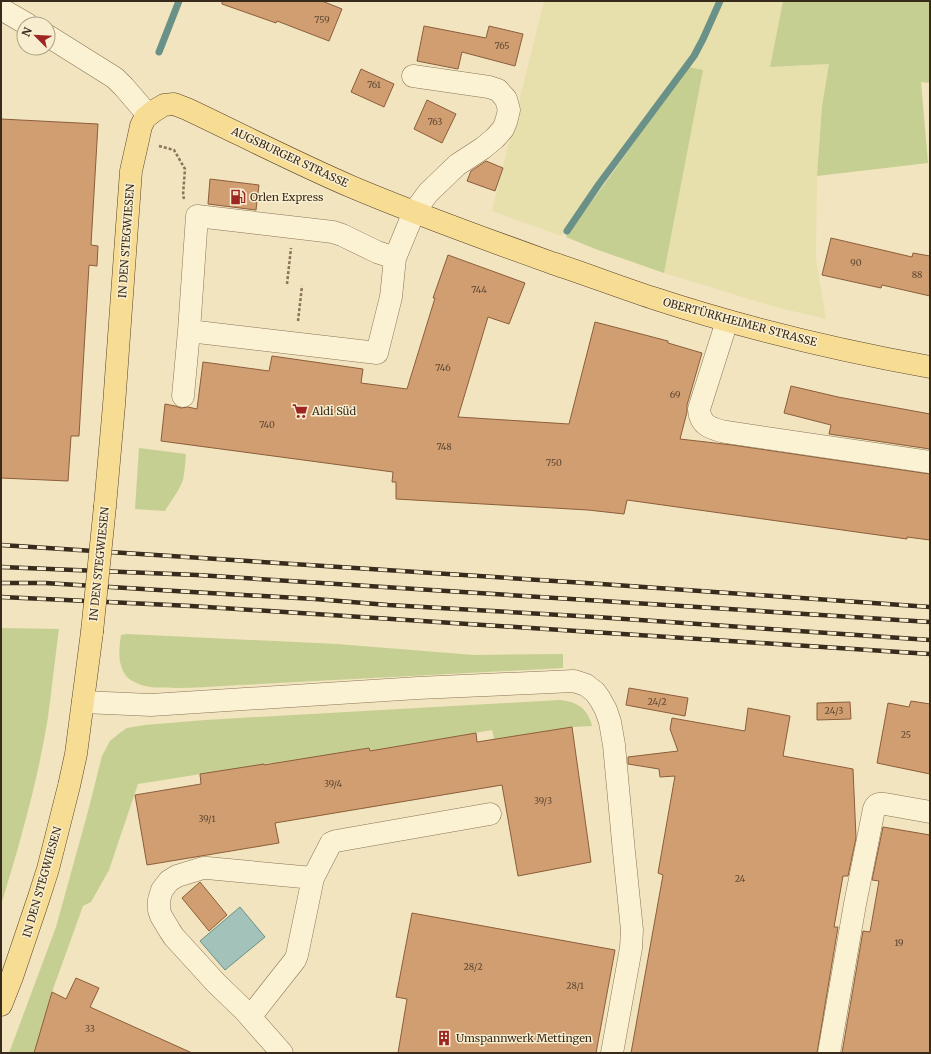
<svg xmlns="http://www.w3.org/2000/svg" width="931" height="1054" font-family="Merriweather,serif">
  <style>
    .farmland { fill: #e7e0ac }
    .green { fill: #c6cf92 }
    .water { fill: #a3c2ba; stroke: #699188 }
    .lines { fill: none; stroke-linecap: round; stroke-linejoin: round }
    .stream { stroke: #699188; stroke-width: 7 }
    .building { fill: #d19e72; stroke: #8b5e3a }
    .minor-casing { stroke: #8b7456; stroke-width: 23 }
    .major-casing { stroke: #58422b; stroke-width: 23 }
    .path { stroke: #8b7456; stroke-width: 2.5; stroke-dasharray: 3 2; stroke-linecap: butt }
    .minor { stroke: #fbf1d3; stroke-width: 22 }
    .major { stroke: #f7dc94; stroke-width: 22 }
    .rail-casing { stroke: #392b1c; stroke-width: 4.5 }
    .rail { stroke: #f8eecf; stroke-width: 3; stroke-dasharray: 9; stroke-linecap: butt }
    .major-bridge-casing { stroke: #58422b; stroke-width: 23; stroke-linecap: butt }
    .major-bridge { stroke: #f7dc94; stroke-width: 22 }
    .labels { text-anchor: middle; stroke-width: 3; stroke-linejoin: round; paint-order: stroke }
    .number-label { font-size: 9px; fill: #5f4832 }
    .street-label { font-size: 11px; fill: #392b1c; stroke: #f8eecf }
    .poi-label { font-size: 11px; fill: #392b1c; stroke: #f8eecf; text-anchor: start }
  </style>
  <rect width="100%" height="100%" fill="#f1e4bf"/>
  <path class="farmland" d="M 544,1 L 783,1 L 770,67 L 829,64 L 822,106 L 817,176 L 816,259 L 826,319 L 772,306 L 664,273 L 703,70 L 683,66 L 598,180 L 561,236 L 492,211 Z"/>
  <path class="green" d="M 783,1 L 930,1 L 930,83 L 921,82 L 928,163 L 817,176 L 822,106 L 829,64 L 770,67 Z
    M 689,67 L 703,70 L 664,273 L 598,250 L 566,237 Z
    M 139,448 L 186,454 C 185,462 185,471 183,480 C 179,491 171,501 165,511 L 135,509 Z
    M 1,628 L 59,629 C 55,658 52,688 48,717 C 38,780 20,843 1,905 Z
    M 127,634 L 337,644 L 474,655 L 563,654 L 563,668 L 240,685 C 218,686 196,688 175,688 C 166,687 158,688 150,687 C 143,686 132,682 127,677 C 117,665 119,649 121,635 Z
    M 559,700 C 576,701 588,708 592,726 L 572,727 L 494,739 L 492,730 L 370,751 L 369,748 L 286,762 L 264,764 L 138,784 L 109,870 L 91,902 L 83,906 L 52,992 L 34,1053 L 9,1053 L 56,927 L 87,815 L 102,756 L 110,741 L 121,732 L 127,728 L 145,725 L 205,720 Z"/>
  <path class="water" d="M 240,907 L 265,937 L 225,970 L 200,941 Z"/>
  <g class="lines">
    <path class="stream" d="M 159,52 L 179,1
      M 567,231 L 599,184 L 694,56 L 703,39 L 720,1"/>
  </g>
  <path class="building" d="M 222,1 L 322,1 L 342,9 L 329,41 L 277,21 L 276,23 L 222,4 Z
    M 424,26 L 486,38 L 489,26 L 523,34 L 515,66 L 462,52 L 458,69 L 417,61 Z
    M 361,69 L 394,84 L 384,107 L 351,92 Z
    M 427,100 L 456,114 L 442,143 L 414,129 Z
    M 1,119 L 98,124 L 91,245 L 98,246 L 97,266 L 89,265 L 79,436 L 71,436 L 68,481 L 1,478 Z
    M 486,161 L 503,168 L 495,191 L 467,181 L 471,171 Z
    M 210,179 L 259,185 L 256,210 L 208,204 Z
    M 831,238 L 912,257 L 913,253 L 930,256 L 930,296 L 882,285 L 881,288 L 822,275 Z
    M 448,255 L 525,283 L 509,324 L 488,317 L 458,417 L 569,424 L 595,322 L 668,341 L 668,343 L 702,353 L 687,405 L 687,412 L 680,439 L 732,445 L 930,474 L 930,540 L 907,537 L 907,539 L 627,500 L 624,514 L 588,510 L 396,499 L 396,482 L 392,482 L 393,472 L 161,441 L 165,404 L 175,406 L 181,408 L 188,407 L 197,409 L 203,362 L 269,371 L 272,356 L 363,369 L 361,383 L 407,389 L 435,298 L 433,298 Z
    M 791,386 L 838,397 L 930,414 L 930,449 L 829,434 L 831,425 L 784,413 Z
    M 629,688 L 688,698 L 685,716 L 626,705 Z
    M 911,701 L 930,704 L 930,774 L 877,763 L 888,703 L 909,707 Z
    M 850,702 L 851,719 L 817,720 L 817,703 Z
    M 748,708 L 790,716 L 783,756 L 853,769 L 856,838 L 848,876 L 843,876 L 834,927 L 838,927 L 817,1053 L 631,1053 L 663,875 L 658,873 L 675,776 L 660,777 L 659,769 L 628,764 L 628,757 L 678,751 L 670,729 L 672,718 L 745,731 Z
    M 572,727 L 591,862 L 518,876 L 502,785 L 275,823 L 279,843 L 147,865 L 135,795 L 201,784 L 200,774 L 264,764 L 264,765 L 369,748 L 370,751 L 476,733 L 477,742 Z
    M 883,827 L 930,835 L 930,1053 L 842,1053 L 863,931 L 870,932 L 879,881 L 872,880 Z
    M 200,882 L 227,915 L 209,931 L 182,898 Z
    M 412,913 L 615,950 L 596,1053 L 398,1053 L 407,999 L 396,997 Z
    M 76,978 L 99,988 L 90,1007 L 192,1053 L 34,1053 L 52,992 L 66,999 Z"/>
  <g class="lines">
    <defs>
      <path id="minor" d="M 1,9 L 27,24
        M 48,36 L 115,78 L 124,87 L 148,115
        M 395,258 L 377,252 L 342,235 L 333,232 L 197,216 L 189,331 L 377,353 L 391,297 L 395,258 L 414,212 L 428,193 L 457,165 L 483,148 L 495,138 L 503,129 L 506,122 L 509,110 L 506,99 L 498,90 L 489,87 L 413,76
        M 727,321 L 699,409 C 700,426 712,429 726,432 L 930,462
        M 183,396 L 189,331
        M 83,702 L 151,705 L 418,688 L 574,681 L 586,685 L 595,692 L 600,699 L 606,710 L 610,722 L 614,745 L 624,852 L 632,930 L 631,948 L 612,1053
        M 250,1017 L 295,960 L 297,955 L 313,878
        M 282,1053 L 244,1010 L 216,983 L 174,937 L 170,931 L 161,916 L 159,910 L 159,900 L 162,890 L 169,881 L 177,876 L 203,868 L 207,868 L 313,878 L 331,843 L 336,841 L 490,814
        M 829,1053 L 855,904 L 874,809 C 876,804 879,803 885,804 L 930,812"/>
      <path id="major" d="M 105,506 L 114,405 L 131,171 L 138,140 L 141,126 L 145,118 L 154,111 L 164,105 L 174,104 L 187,109 C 242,135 296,163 352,187 C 418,215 485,239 552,263 C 586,274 619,287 653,298 C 744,328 836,350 930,367
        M 1,1005 L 12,977 L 38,900 L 48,869 L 69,786 L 76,754 L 92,632"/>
    </defs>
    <use href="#minor" class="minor-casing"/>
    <use href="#major" class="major-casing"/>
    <path class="path" d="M 159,146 L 174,150 L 185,169 L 183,195 L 184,199
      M 287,284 L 291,248
      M 298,321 L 302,286"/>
    <use href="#minor" class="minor"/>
    <use href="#major" class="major"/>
    <defs>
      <path id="rail" d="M 1,545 L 601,584 L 930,607
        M 1,567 L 197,575 L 930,622
        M 1,583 L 45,583 L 192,592 L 315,599 L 388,605 L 596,617 L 930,640
        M 1,597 L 45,599 L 191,606 L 930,654"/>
    </defs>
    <use href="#rail" class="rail-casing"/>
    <use href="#rail" class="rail"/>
    <defs>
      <path id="major-bridge" d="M 92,632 L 105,506"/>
    </defs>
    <use href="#major-bridge" class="major-bridge-casing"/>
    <use href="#major-bridge" class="major-bridge"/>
  </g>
  <defs>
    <symbol id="fuel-bare" viewBox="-9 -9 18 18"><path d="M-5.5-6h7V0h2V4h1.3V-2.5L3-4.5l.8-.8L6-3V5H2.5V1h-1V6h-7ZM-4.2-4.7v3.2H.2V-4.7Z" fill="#9e2622" stroke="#f8eecf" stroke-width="2.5" paint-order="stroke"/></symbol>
    <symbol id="supermarket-bare" viewBox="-9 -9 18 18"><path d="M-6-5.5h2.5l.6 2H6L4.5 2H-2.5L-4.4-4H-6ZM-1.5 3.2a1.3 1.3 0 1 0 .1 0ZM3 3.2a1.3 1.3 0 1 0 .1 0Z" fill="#9e2622" stroke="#f8eecf" stroke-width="2.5" paint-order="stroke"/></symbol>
    <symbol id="building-bare" viewBox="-9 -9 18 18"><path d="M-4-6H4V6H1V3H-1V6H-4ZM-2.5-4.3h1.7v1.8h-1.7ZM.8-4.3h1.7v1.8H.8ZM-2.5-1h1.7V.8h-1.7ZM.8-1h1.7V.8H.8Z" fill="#9e2622" stroke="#f8eecf" stroke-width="2.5" paint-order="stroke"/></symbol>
  </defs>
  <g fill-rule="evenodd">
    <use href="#fuel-bare" x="227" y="186" width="22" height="22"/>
    <use href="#supermarket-bare" x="289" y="400" width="22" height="22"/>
    <use href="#building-bare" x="433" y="1027" width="22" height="22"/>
  </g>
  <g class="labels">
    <g class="number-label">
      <text x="322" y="23">759</text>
      <text x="502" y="49">765</text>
      <text x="374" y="88">761</text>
      <text x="435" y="125">763</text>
      <text x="856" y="266">90</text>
      <text x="917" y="278">88</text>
      <text x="479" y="293">744</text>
      <text x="443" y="371">746</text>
      <text x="675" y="398">69</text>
      <text x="267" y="428">740</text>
      <text x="444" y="450">748</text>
      <text x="554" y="466">750</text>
      <text x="657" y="705">24/2</text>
      <text x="834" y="714">24/3</text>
      <text x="906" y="738">25</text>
      <text x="333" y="787">39/4</text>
      <text x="543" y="804">39/3</text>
      <text x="207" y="822">39/1</text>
      <text x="740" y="882">24</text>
      <text x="899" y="946">19</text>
      <text x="473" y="970">28/2</text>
      <text x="575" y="989">28/1</text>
      <text x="90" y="1032">33</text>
    </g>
    <g class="street-label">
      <text transform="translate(290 157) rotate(25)" y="4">AUGSBURGER STRASSE</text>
      <text transform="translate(126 241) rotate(-86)" y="4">IN DEN STEGWIESEN</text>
      <text transform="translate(740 322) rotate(15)" y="4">OBERTÜRKHEIMER STRASSE</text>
      <text transform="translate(99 564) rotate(-84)" y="4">IN DEN STEGWIESEN</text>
      <text transform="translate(42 882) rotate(-74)" y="4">IN DEN STEGWIESEN</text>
    </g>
    <g class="poi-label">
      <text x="250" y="201">Orlen Express</text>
      <text x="312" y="415">Aldi Süd</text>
      <text x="456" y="1042">Umspannwerk Mettingen</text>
    </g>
  </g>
  <rect width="931" height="1054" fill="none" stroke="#392b1c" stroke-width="4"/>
  <g transform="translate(36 36) rotate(294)"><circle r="19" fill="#f8eecf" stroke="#aca087"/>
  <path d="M0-3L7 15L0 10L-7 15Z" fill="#9e2622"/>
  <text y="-6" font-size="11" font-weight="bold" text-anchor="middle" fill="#392b1c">N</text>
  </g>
</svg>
